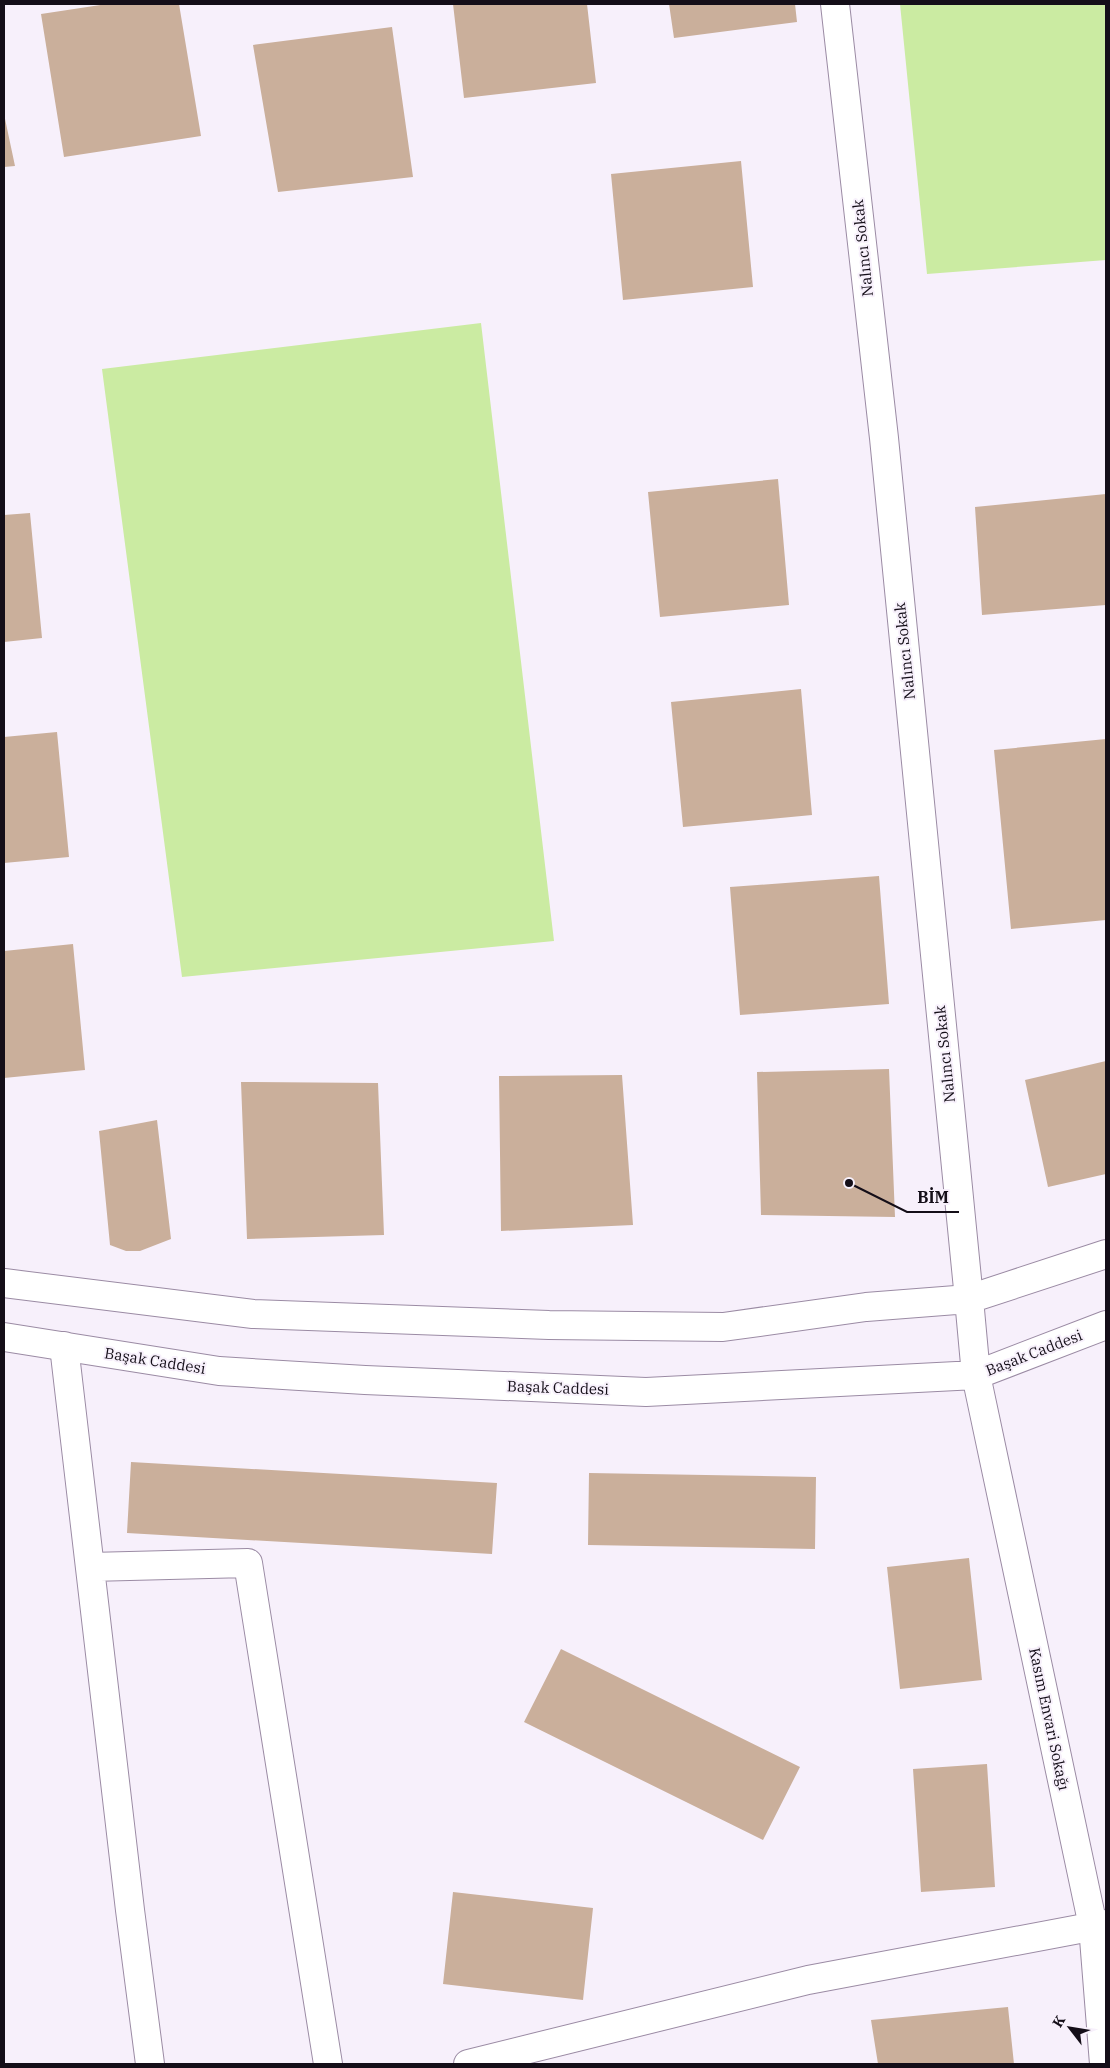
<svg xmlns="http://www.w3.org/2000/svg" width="1110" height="2068" font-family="'IBM Plex Serif',serif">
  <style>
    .green { fill: #cbeba2 }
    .building { fill: #caaf9b }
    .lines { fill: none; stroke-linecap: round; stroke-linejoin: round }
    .street-casing { stroke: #9b8ba4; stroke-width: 30 }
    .secondary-casing { stroke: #9b8ba4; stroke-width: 30 }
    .street { stroke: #fff; stroke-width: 28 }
    .secondary { stroke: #fff; stroke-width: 28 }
    .labels { text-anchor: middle; stroke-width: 4; stroke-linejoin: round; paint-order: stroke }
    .street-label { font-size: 15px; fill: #140e18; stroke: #f7f0fb }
    .leader { fill: none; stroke: #140e18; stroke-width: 2 }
    .callout-dot { fill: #140e18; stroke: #f7f0fb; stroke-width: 2 }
    .callout-label { font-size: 16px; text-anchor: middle; font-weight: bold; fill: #140e18; stroke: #f7f0fb; stroke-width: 4; stroke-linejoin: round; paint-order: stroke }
  </style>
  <rect width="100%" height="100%" fill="#f7f0fb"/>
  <path class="green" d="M 900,4 L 1106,4 L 1106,260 L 927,274 Z
    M 481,323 L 554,941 L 182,977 L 102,369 Z"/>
  <path class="building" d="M 107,4 L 179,4 L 201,136 L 64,157 L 41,14 Z
    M 453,4 L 587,4 L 596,83 L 464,98 Z
    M 669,4 L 795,4 L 797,22 L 674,38 Z
    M 392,27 L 413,177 L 278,192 L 253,45 Z
    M 4,114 L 15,166 L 4,167 Z
    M 741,161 L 753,287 L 623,300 L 611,174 Z
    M 778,479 L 789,605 L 660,617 L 648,492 Z
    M 1106,494 L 1106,605 L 982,615 L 975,507 Z
    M 30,513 L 42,638 L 4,642 L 4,515 Z
    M 801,689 L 812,815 L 683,827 L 671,702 Z
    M 57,732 L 69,857 L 4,863 L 4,737 Z
    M 1106,739 L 1106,920 L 1011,929 L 994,750 Z
    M 879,876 L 889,1004 L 740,1015 L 730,887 Z
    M 73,944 L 85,1070 L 4,1078 L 4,951 Z
    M 1106,1061 L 1106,1174 L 1048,1187 L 1025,1080 Z
    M 889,1069 L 895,1217 L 761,1215 L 757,1072 Z
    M 622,1075 L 633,1225 L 501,1231 L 499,1076 Z
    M 241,1082 L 378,1083 L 384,1235 L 247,1239 Z
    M 157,1120 L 171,1239 L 140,1251 L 126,1251 L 110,1245 L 99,1131 Z
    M 131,1462 L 497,1483 L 492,1554 L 127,1533 Z
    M 589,1473 L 816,1477 L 815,1549 L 588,1545 Z
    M 969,1558 L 982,1680 L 900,1689 L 887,1567 Z
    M 561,1649 L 800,1767 L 763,1840 L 524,1722 Z
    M 987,1764 L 995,1887 L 921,1892 L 913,1769 Z
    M 453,1892 L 593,1908 L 583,2000 L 443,1984 Z
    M 1008,2007 L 1014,2064 L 878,2064 L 871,2020 Z"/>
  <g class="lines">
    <defs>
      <path id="street" d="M 835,4 L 884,438 L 969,1299
        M 64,1346 L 130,1910 L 150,2064
        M 90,1567 L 248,1563 L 328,2064
        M 468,2064 L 808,1980 L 1106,1924"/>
      <path id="secondary" d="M 4,1283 L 253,1314 L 549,1325 L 723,1327 L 866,1307 L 969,1299 L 1106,1254
        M 969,1299 L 976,1375 L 1093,1926 L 1104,2064
        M 4,1337 L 219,1371 L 365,1380 L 646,1392 L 976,1375 L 1106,1325"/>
    </defs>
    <use href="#street" class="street-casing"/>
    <use href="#secondary" class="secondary-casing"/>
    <use href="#street" class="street"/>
    <use href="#secondary" class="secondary"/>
  </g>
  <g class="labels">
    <g class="street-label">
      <text transform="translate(863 248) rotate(-96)" y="5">Nalıncı Sokak</text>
      <text transform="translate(905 651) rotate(-96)" y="5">Nalıncı Sokak</text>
      <text transform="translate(945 1054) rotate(-96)" y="5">Nalıncı Sokak</text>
      <text transform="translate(1034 1353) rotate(-21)" y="5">Başak Caddesi</text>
      <text transform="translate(155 1361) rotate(9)" y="5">Başak Caddesi</text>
      <text transform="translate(558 1388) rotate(2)" y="5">Başak Caddesi</text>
      <text transform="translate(1049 1719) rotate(78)" y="5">Kasım Envari Sokağı</text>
    </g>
  </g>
  <path class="leader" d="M849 1183L907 1212H959"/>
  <circle class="callout-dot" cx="849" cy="1183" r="5"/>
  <g class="callout-label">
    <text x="933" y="1203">BİM</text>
  </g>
  <rect width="1110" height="2068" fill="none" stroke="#140e18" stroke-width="10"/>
  <g transform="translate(1070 2028) rotate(301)" stroke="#f7f0fb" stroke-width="4" paint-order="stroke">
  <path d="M0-4L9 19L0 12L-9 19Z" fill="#140e18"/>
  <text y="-8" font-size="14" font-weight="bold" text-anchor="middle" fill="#140e18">K</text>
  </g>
</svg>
